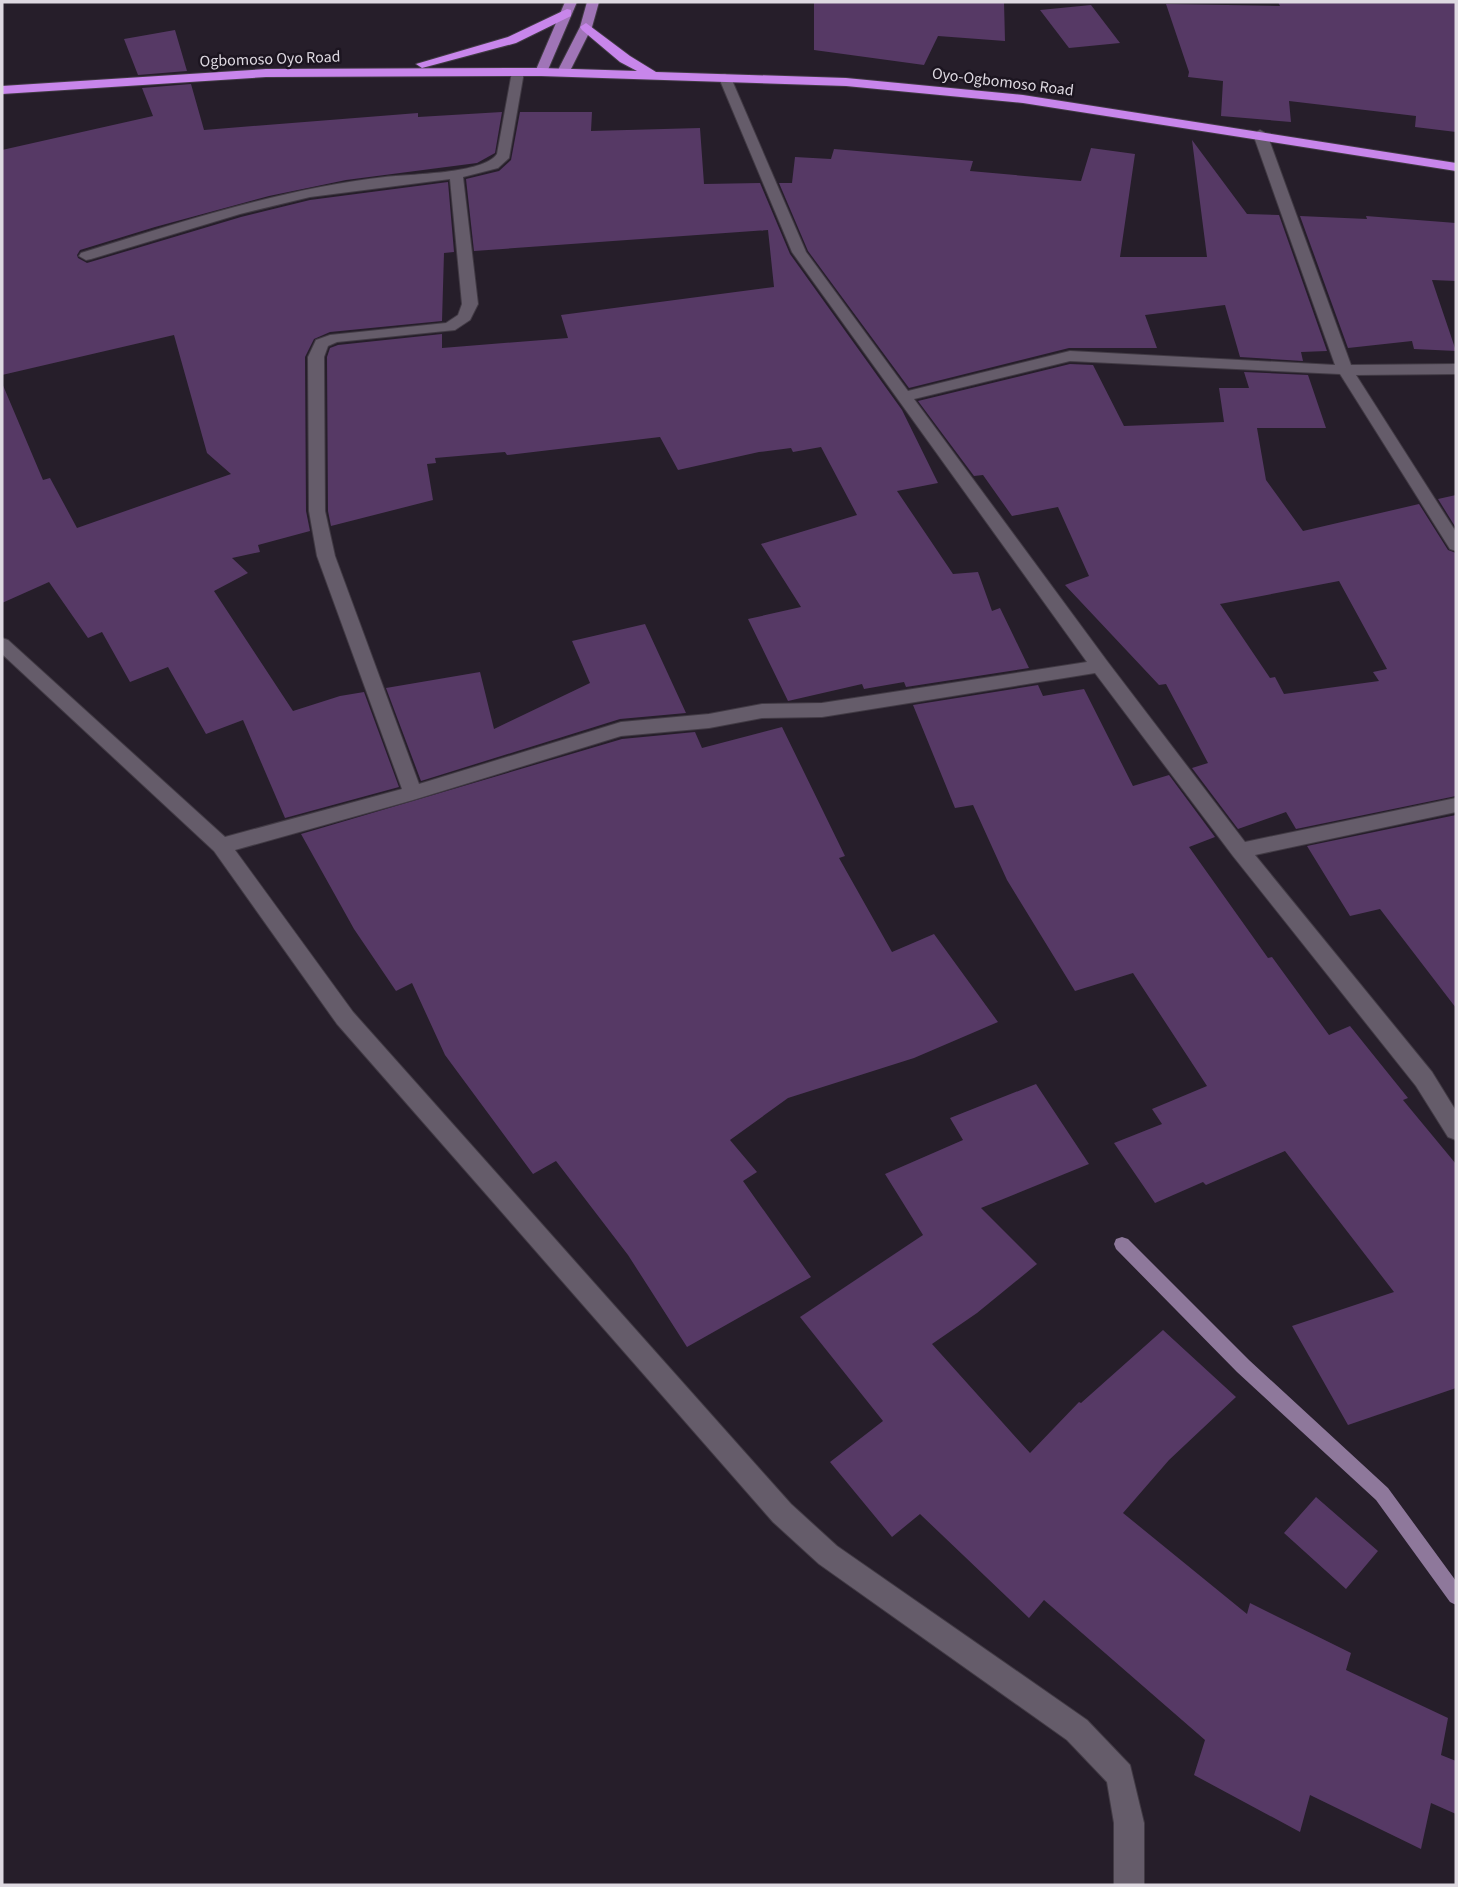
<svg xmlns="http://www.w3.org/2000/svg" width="1458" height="1887" font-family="'Source Sans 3',sans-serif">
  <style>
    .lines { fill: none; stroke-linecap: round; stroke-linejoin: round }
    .stream { fill: #8e789b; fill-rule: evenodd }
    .building { fill: #563965; fill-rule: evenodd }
    .street-casing { stroke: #413a44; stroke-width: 2 }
    .primary-casing { stroke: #413a44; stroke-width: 2 }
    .highway-casing { stroke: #413a44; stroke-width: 2 }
    .street { fill: #655c6a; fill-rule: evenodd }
    .primary { fill: #a075b7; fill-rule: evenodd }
    .highway { fill: #c886eb; fill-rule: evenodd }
    .labels { text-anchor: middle; stroke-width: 5; stroke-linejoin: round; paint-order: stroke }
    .far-street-label { font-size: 16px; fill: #ded9e1; stroke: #1c1520 }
  </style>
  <rect width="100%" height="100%" fill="#261e2a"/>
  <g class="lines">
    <path class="stream" d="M 1122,1237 L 1128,1239 L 1249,1360 L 1388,1488 L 1456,1581 L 1456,1605 L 1450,1602 L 1376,1500 L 1237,1372 L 1116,1249 L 1114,1244 L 1116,1239 Z"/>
  </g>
  <path class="building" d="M 814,2 L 1004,2 L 1005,41 L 938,36 L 924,65 L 814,50 Z
    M 1278,2 L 1456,2 L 1456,132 L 1415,127 L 1416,116 L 1289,101 L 1291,122 L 1221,116 L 1223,81 L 1188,77 L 1189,72 L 1166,4 L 1280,6 Z
    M 1091,5 L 1120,43 L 1069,48 L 1040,10 Z
    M 175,30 L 187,71 L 138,75 L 124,39 Z
    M 191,84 L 204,130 L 418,113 L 418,117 L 502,112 L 495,153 L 477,163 L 346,180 L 269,196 L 155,227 L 80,250 L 77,255 L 78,258 L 87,263 L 241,217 L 310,200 L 448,182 L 454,252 L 444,253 L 442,321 L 330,332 L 314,339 L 305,357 L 306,511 L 310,531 L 258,545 L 260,552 L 232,558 L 248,573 L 214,591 L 293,711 L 340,696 L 364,692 L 399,787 L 285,818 L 243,720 L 206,734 L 168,667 L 130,682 L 102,632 L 88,638 L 49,582 L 2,603 L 2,383 L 43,480 L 50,478 L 77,528 L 231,474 L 207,453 L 174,335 L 2,375 L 2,150 L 153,116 L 142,88 Z
    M 520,112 L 592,112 L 591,131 L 700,128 L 704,184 L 760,183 L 790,254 L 902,410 L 938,483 L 897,491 L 953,574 L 978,572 L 992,611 L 1000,608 L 1029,668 L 906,687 L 904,682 L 864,689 L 862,684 L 788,701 L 748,619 L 801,607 L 761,544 L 857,515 L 821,447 L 793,452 L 791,448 L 759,452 L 678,470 L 660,437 L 507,455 L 505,452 L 435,458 L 436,463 L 427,464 L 433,500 L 331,526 L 328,511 L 327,357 L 330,348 L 338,345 L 442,334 L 442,348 L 568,338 L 561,315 L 774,287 L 768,230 L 474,251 L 466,179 L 499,171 L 511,160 Z
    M 1192,140 L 1247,214 L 1279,215 L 1327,351 L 1301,352 L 1303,361 L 1240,357 L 1225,305 L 1145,315 L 1157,348 L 1069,348 L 909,388 L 808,251 L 779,183 L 792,183 L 795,157 L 831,159 L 834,149 L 973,161 L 970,171 L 1081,181 L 1091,148 L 1135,154 L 1120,257 L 1207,257 Z
    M 1300,216 L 1367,219 L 1366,216 L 1456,223 L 1456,281 L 1432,280 L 1456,351 L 1414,349 L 1412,341 L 1348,348 Z
    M 1070,364 L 1093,365 L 1124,426 L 1224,422 L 1219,388 L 1249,388 L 1244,372 L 1308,375 L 1326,428 L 1257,428 L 1266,480 L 1303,531 L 1419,504 L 1448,550 L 1456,553 L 1456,796 L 1296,829 L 1286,812 L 1238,829 L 1192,768 L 1208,763 L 1166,684 L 1159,685 L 1065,585 L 1089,576 L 1058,507 L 1012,516 L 983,475 L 974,476 L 918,401 ZM 1339,581 L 1387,669 L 1373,672 L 1379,681 L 1284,694 L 1275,677 L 1270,678 L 1220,604 Z
    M 1456,495 L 1456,528 L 1438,499 Z
    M 645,624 L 686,713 L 620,719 L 421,781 L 386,688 L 480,672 L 494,729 L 590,683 L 572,641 Z
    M 1038,685 L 1043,696 L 1084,689 L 1133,786 L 1169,775 L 1215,837 L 1189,847 L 1268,958 L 1272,957 L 1329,1035 L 1350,1026 L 1408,1098 L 1403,1100 L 1456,1164 L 1456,1388 L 1348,1425 L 1292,1326 L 1394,1292 L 1285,1151 L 1206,1185 L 1203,1182 L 1155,1203 L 1114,1143 L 1162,1124 L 1152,1109 L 1207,1086 L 1133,973 L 1075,991 L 1007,880 L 973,805 L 955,808 L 913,705 Z
    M 782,727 L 845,856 L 839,858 L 892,952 L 934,934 L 998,1022 L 914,1058 L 788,1098 L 730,1140 L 757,1172 L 743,1181 L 811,1277 L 687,1347 L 628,1255 L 556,1161 L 533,1174 L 445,1055 L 412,983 L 396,991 L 354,929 L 301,834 L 622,739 L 695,732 L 702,748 Z
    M 1456,815 L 1456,1008 L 1380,909 L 1350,916 L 1307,846 Z
    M 1036,1084 L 1089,1164 L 981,1208 L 1037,1264 L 977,1313 L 932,1344 L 1030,1453 L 1079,1402 L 1081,1403 L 1163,1330 L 1236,1397 L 1169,1460 L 1123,1513 L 1247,1614 L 1250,1603 L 1351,1653 L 1346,1670 L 1448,1718 L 1441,1755 L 1456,1761 L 1456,1814 L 1431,1803 L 1421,1849 L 1310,1795 L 1300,1832 L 1194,1775 L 1205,1740 L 1044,1600 L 1029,1618 L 920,1514 L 892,1537 L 830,1462 L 883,1421 L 800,1317 L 923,1235 L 885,1174 L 963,1140 L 950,1118 Z
    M 1316,1497 L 1378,1551 L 1346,1589 L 1284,1533 Z"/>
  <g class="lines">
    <defs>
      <path id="street" d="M 518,68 L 524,72 L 509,158 L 498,168 L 463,177 L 478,304 L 470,320 L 455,330 L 337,342 L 328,346 L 324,357 L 325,511 L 335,556 L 419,784 L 621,722 L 709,714 L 762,704 L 822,703 L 1087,662 L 792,252 L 719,78 L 720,75 L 725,74 L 731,78 L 806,252 L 908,391 L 1070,351 L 1335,365 L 1253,134 L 1260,130 L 1267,134 L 1351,365 L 1456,364 L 1456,374 L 1356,375 L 1456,532 L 1456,551 L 1450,549 L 1340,374 L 1070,361 L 914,399 L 1107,661 L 1245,842 L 1456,798 L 1456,812 L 1255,855 L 1432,1072 L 1456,1111 L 1456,1140 L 1448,1137 L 1416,1086 L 1233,856 L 1095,673 L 822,717 L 762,718 L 709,728 L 621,736 L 413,800 L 235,850 L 353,1012 L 791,1504 L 837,1546 L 1087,1720 L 1130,1765 L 1144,1823 L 1144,1885 L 1114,1885 L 1114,1823 L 1107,1782 L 1067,1740 L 819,1564 L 773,1522 L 337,1024 L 214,851 L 2,654 L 2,638 L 8,640 L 225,837 L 402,789 L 317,556 L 309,511 L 308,357 L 316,340 L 330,335 L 446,323 L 458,315 L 462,304 L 450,179 L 310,197 L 240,214 L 91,259 L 86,260 L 79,256 L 81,253 C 181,222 281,189 385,177 C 409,174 484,174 497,154 L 512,72 Z"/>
      <path id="primary" d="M 565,2 L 577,2 L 547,72 L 541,76 L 536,75 L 535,72 Z
        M 587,2 L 599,2 L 592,27 L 568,75 L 558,75 L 557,72 L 580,27 Z"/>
      <path id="highway" d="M 567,9 L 571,10 L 571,16 L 516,43 L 422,68 L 416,64 L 508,37 Z
        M 586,23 L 630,56 L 656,72 L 846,78 L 1023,95 L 1456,163 L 1456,171 L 1023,103 L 846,86 L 541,76 L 266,77 L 2,94 L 2,86 L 266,69 L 541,68 L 637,71 L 620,62 L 582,30 L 580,27 Z"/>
    </defs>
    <use href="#street" class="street-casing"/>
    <use href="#primary" class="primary-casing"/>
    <use href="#highway" class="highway-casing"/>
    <use href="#street" class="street"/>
    <use href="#primary" class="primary"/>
    <use href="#highway" class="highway"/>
  </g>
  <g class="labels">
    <g class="far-street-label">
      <text transform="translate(270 58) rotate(-2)" y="6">Ogbomoso Oyo Road</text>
      <text transform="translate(1003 81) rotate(7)" y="6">Oyo-Ogbomoso Road</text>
    </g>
  </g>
  <rect width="1458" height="1887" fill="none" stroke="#ded9e1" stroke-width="7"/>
</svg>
